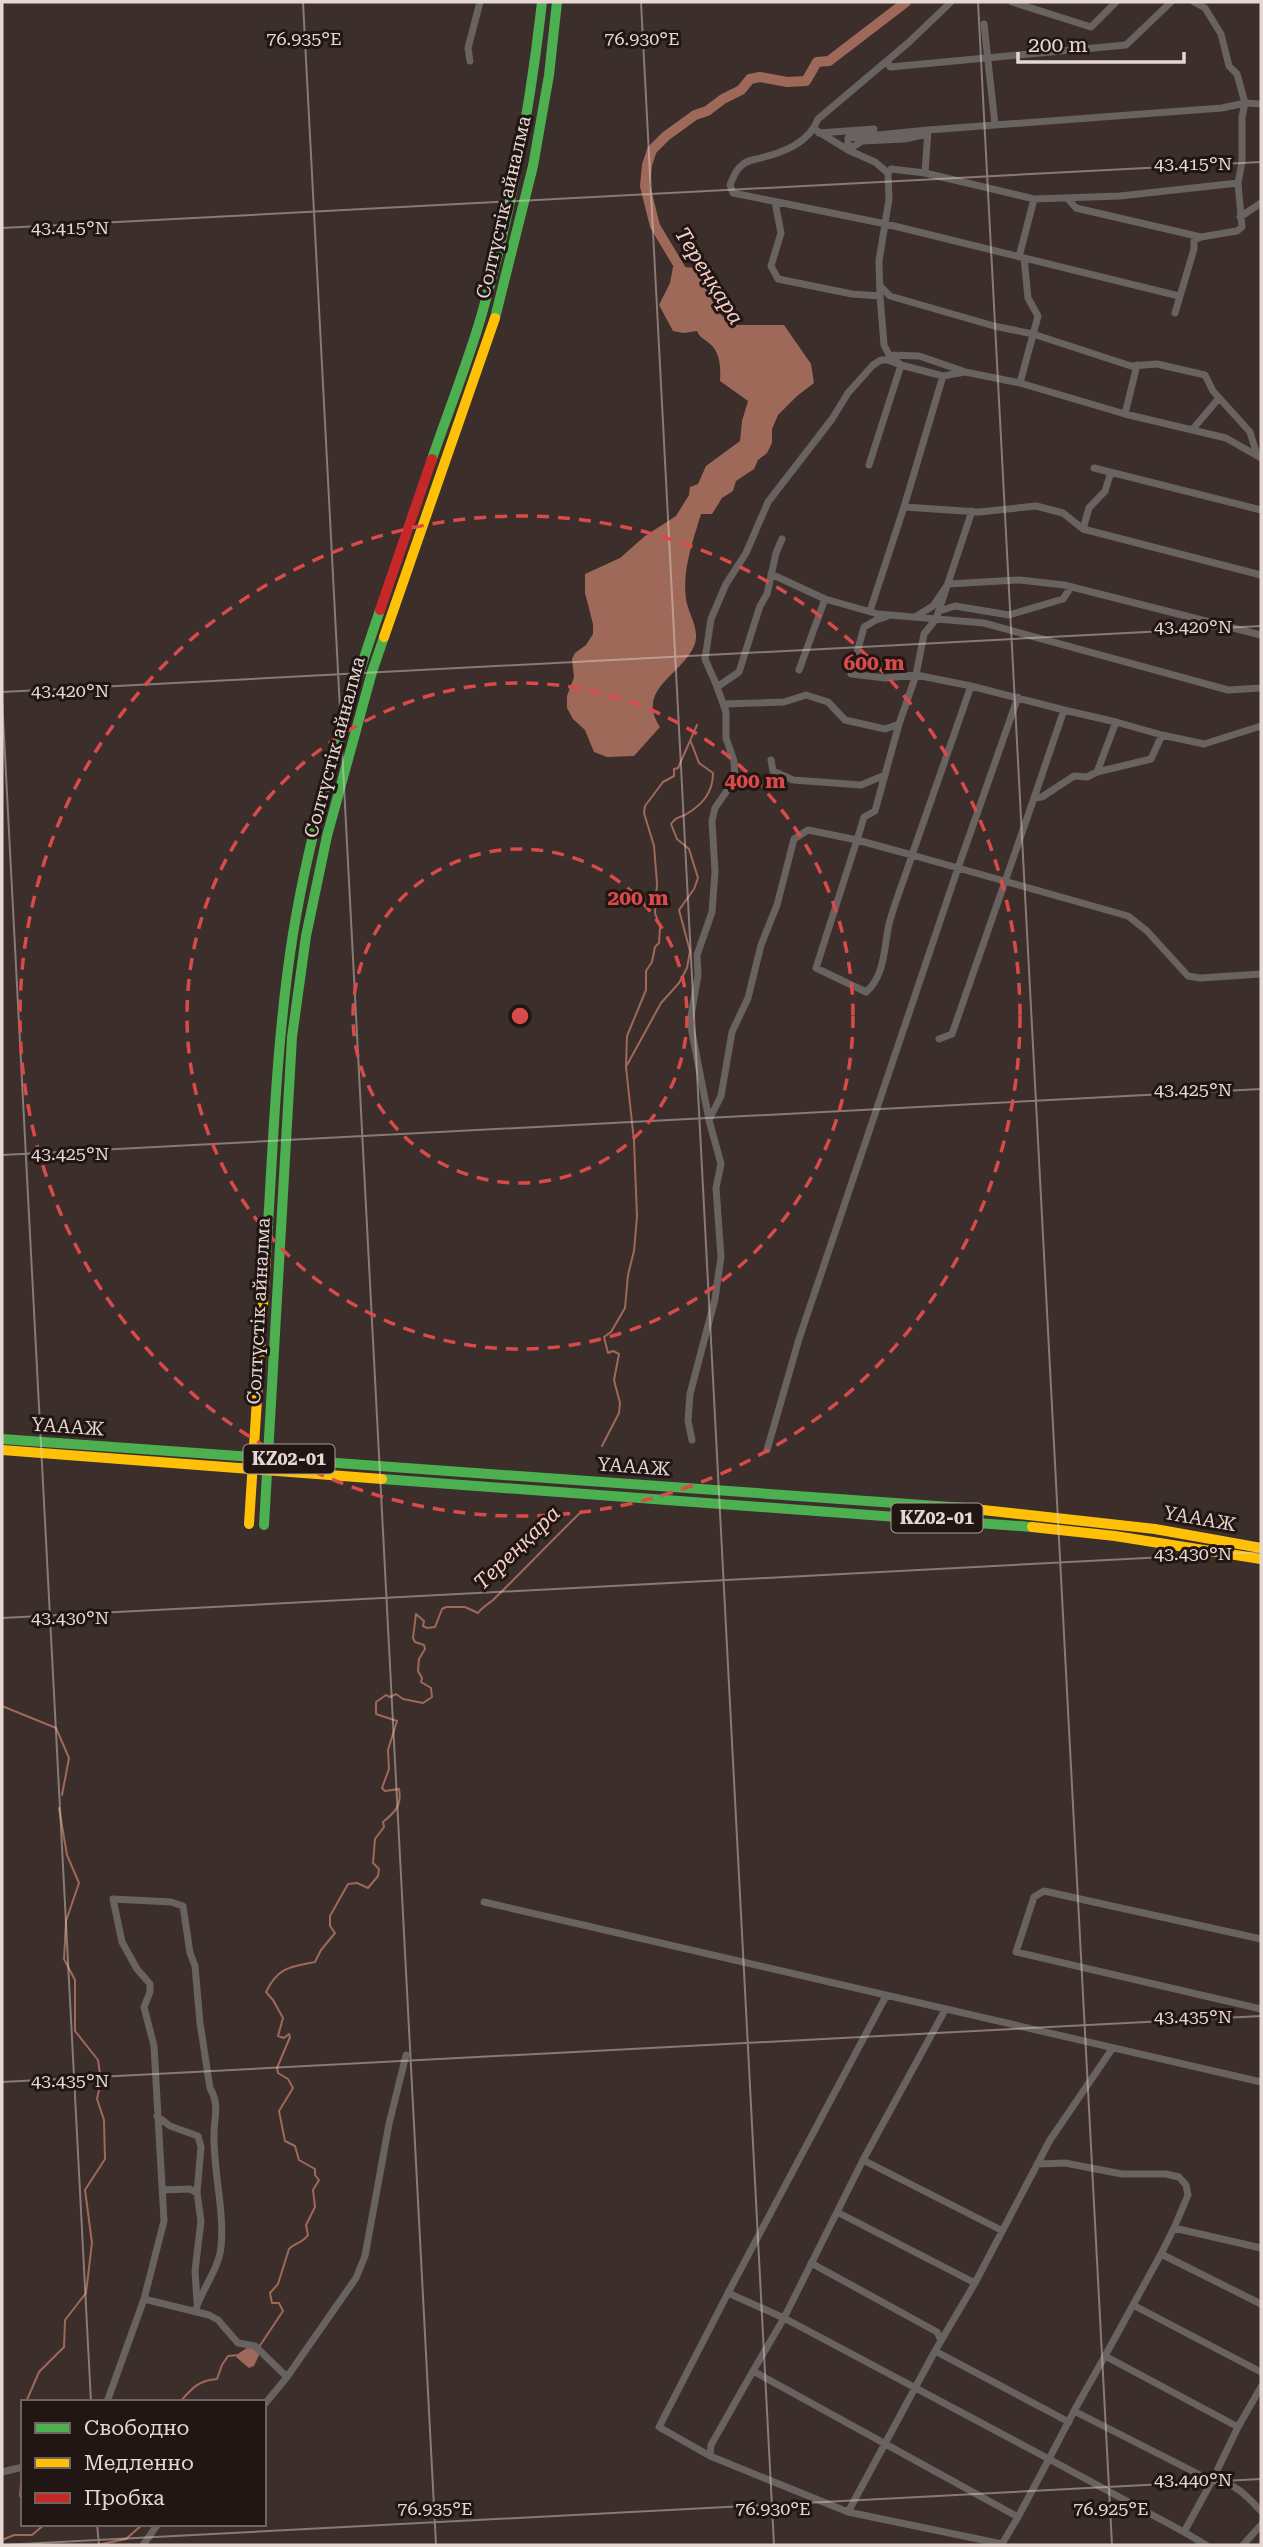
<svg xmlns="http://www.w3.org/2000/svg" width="1263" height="2547" font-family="'Roboto Serif',serif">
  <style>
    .water { fill: #9f695a }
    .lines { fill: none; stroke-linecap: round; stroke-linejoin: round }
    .stream { stroke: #9f695a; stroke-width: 2 }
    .river { stroke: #9f695a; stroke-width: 10 }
    .street { stroke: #686261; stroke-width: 7 }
    .fast { stroke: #4caf50; stroke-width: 10 }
    .slow { stroke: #ffc107; stroke-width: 10 }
    .jam { stroke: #c62828; stroke-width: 10 }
    .ticks { fill: none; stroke: #e7d7d3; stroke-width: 2; stroke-opacity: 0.45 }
    .ring { fill: none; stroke: #d94b4a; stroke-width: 3.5; stroke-dasharray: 12 9 }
    .labels { text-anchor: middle; stroke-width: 6; stroke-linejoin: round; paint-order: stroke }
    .shield { fill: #211613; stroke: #ac9d99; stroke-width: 2 }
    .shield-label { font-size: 18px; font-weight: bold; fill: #e7d7d3 }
    .street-label { font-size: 19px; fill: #e7d7d3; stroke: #211613 }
    .water-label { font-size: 21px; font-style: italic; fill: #f3cfc5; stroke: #211613 }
    .ticks-label { font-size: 18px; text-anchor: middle; fill: #e7d7d3; stroke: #211613; stroke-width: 6; stroke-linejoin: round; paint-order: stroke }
    .centre { fill: #d94b4a; stroke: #211613; stroke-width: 3.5 }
    .ring-label { font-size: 21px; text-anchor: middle; font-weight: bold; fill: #d94b4a; stroke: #211613; stroke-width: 6; stroke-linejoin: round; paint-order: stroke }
  </style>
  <rect width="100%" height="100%" fill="#3b2e2b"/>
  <path class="water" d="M 673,267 L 713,268 L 713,307 L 732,325 L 784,325 L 811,364 L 814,383 L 797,396 L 778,415 L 772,429 L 772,443 L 767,453 L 758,460 L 754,469 L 736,481 L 733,491 L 722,498 L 712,514 L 701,514 C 693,541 682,570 686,599 C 688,614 701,630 694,646 C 682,675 635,689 660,727 L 634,756 L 607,757 L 594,752 L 585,730 L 573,719 L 567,708 L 567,696 L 574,677 L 572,659 L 575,653 L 586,645 L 593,634 L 593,624 L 585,593 L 585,574 L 620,558 L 645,536 L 676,516 L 689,495 L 690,487 L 698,484 L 706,466 L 740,441 L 742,421 L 748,401 L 720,381 C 721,368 720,351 709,343 C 703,338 700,338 697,331 L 684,333 L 673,331 L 659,305 L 670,283 Z
    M 247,2348 L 254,2348 L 259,2355 L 254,2366 L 249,2368 L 236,2357 L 239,2353 Z"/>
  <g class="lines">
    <path class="stream" d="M 627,1065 L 661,1003 L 679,983 L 687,968 L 690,951 L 679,910 L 694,889 L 698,878 L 689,849 L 677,839 L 671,824 C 675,818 678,818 685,815 C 702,805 713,793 713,773 L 699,763 L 691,742
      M 602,1446 L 619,1413 L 620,1403 L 614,1380 L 619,1354 L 613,1351 L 608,1353 L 604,1337 L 611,1332 L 625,1308 L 628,1275 L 634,1251 L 637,1217 L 634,1141 L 626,1067 L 627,1036 L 646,990 L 646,971 L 652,962 L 655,947 L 659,943 L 660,927 L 655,913 L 657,883 L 654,846 L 644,813 L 645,806 L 663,782 L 674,776 L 674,769 L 678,768 L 697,725
      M 2,1706 L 56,1728 L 69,1758 L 62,1795
      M 259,2347 L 283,2311 L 279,2303 L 272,2303 L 270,2293 L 278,2284 L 289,2249 C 294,2243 303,2243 308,2235 L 306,2225 L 315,2207 L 313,2190 L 319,2180 L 315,2175 L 315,2169 L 299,2160 L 295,2146 L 285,2141 L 279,2111 L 293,2088 L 288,2079 L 278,2073 L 277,2068 L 290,2037 L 289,2034 L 284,2038 L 278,2036 L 283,2018 L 273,2000 L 266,1992 C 278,1967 290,1967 315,1962 L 321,1950 L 335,1933 L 330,1926 L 330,1916 L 348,1884 L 357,1883 L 368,1888 L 378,1876 L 379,1869 L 373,1863 L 375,1839 L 384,1827 L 383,1822 C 395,1812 402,1806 399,1789 L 385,1791 L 382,1788 L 389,1769 L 388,1750 L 397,1721 L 376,1714 L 376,1702 L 386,1695 L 390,1697 L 396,1694 L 403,1699 L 423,1703 L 432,1697 L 431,1688 L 421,1682 L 422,1678 L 418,1671 L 419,1659 L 425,1649 L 424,1645 L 415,1642 L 413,1638 L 416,1614 L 424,1621 L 423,1626 L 427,1628 L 435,1627 L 442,1609 L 446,1607 L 465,1607 L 478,1613 C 483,1606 486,1606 493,1600 C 523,1571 552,1540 582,1511
      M 26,2402 L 39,2372 L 64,2347 L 65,2320 L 86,2293 L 92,2243 L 85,2190 L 105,2159 L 104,2120 L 97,2099 L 101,2081 L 98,2060 L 75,2031 L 75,1980 L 64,1959 L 66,1921 L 79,1883 L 67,1855 L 59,1808
      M 180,2402 C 192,2388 199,2380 217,2379 L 222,2365 L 228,2356 L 239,2355
      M 23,2408 L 23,2445
      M 22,2470 L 20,2496 L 23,2500
      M 2,2540 L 14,2535 L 32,2535 L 45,2524
      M 97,2545 L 126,2539 L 143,2524"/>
    <path class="river" d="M 685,276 L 655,226 L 645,186 L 647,165 L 652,150 L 666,136 L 695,115 L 707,111 L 723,99 L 741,90 L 750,79 L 760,77 L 787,82 L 806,81 L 817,62 L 829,61 L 906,2"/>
    <path class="street" d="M 951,2 L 908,43 L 818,119 C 809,143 784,152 761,158 C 754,160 746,160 741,166 C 735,171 733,178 730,185 L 733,193 L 886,224 L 1179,296
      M 1012,2 L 1091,27 L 1116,2
      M 984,24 L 995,125
      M 470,61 L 468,48 L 480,2
      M 887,61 L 890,67 L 1126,45 L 1171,2
      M 814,129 L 848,150 L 848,138 L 928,130 L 1222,108 L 1245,103 L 1261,104
      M 819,133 L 874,129 L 868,136
      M 848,150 L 862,141 L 905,139 L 927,134
      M 848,150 L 875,162 L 888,173
      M 925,173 L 928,130
      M 1238,183 L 1120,196 L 1034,199 L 925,173 L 891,169 L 888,173 L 889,199 L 879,261 L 880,296 L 884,345 L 889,355 L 901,365 L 943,376 L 965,372 L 1020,383 L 1125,414 L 1226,438 L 1261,458
      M 1068,199 L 1076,208 L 1201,237
      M 775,202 L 781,233 L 771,266 L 778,279 L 852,294 L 880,296
      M 1240,217 L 1261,203
      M 1019,257 L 1034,199
      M 880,286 L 890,296 L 994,326 L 1033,334 L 1131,366 L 1157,364 L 1205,375 L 1213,391 L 1250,432 L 1257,455
      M 1175,313 L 1194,249 L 1194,240 L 1201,237 L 1237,231 L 1242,227 L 1238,183 L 1242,162 L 1242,117 L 1245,103 L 1237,74 L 1229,66 L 1221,34 L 1205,8 L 1194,2
      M 890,355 L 919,356 L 963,371
      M 1020,383 L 1038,316 L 1028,298 L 1024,258
      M 1125,414 L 1137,365
      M 1192,430 L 1219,398
      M 1094,468 L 1261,510
      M 1111,472 L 1105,491 L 1089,508 L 1083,529 L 1261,575
      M 904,507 L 979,512 L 1036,506 L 1063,513 L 1083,529
      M 782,539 L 776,553 L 767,594 L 760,606 L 739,672 L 720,685 L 716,684 L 705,659 L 711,619 L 726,584 L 746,553 L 768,502 L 832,419 L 848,393 L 873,365 L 881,360 L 888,360 L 901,365 L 869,465
      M 771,574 L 825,599 L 878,614 L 984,623 L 1228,690 L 1261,688
      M 870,611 L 904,507 L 943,376
      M 939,611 L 955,606 L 1009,615 L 1063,599 L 1071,587
      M 886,617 L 876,620 L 864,627 L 851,674 L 885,678 L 916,675 L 971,686
      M 915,617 L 933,606 L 948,584 L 1020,580 L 1064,585 L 1261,635
      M 799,670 L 825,599
      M 1018,697 L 958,868 L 912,855 L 971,686 L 1064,710
      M 724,704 L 784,702 L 806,695 L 828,702 L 845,720 L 885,729 L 899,724 L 916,675 L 924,634 L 936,619 L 972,511
      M 771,760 L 773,771 L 793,780 L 861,785 L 885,775
      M 1097,772 L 1116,722 L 1162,735
      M 1034,798 L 1064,710 L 1116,722
      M 939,1039 L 952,1034 L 1034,798 L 1042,797 L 1074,776 L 1087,777 L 1097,772 L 1151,759 L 1162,735 L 1204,744 L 1261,726
      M 709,1120 L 721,1096 L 732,1032 L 748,998 L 761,945 L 777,905 L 794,839 L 808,830 L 857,840 L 816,968 L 866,992 C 885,976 884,947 889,924 C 895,901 905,878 912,855 L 857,840 L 864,817 L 875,811 L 899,724
      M 692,1440 L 688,1421 L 690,1394 L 715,1299 L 721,1257 L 716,1188 L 721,1164 L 709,1120 L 690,1022 L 698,975 L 697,955 L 712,912 L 715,872 L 712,821 L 715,808 L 735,779 L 734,761 L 726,738 L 726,712 L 716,684
      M 767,1450 L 799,1339 L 958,868 L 1128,916 L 1147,931 L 1188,976 L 1200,978 L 1261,974
      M 484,1902 L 1261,2082
      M 1261,1939 L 1044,1891 L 1034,1897 L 1016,1952 L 1261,2009
      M 886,1996 L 728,2293 L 784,2318 L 753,2371 L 1018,2517 L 1049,2459 L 784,2318 L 863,2160 L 945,2010
      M 157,2116 L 170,2126 L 198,2136 L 201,2147 L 197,2193 L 201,2221 L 195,2271 L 197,2302
      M 863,2160 L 1001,2230
      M 1037,2164 L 1065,2163 L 1122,2174 L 1166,2174 L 1179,2177 L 1186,2185 L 1188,2195 L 1174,2228
      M 163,2190 L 190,2189 L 197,2193
      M 837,2212 L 975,2283
      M 1261,2248 L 1174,2228 L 1161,2254 L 1261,2304
      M 1161,2254 L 1133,2305 L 1261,2372
      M 811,2263 L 937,2332 L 941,2340
      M 144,2299 L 209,2315 L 218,2320 L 238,2343 L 255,2346 L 287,2377
      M 1133,2305 L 1105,2356 L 1238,2427 L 1261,2387
      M 935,2351 L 848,2512 L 1002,2544 L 1018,2517
      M 1105,2356 L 1074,2411 L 1212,2481 L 1238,2427
      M 753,2371 L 711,2445 L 710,2456 L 848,2512
      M 107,2402 L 144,2299 L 164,2221 L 154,2046 L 144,2007 L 150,1992 L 150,1984 L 137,1969 L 122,1942 L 113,1899 L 171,1902 L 183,1906 L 190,1953 L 195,1966 L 200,2023 L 210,2088 C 220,2105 214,2116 214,2134 C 213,2170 225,2213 221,2247 C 219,2269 201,2290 195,2312
      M 264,2405 L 287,2377 L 356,2278 L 365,2256 L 389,2124 L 406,2055
      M 1074,2411 L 1049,2459 L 1184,2532 L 1212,2481 C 1233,2480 1248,2497 1261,2511
      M 1069,2422 L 935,2351 L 975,2283 L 1050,2140 L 1112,2049
      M 710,2456 L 659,2427 L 728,2293
      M 2,2472 L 23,2467
      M 1184,2532 L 1206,2545
      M 143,2545 L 158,2524
      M 1243,2545 L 1261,2525"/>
    <path class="fast" d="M 495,318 L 533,166 L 549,75 L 557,2
      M 432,459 C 448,412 467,365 481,317 C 511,214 530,109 542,2
      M 266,1258 C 273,1150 276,1041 293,934 C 311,824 344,716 380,610
      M 2,1439 L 965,1508
      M 382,1479 L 1032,1527
      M 264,1525 L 292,1037 L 306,936 L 327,836 L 372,672 L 384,637"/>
    <path class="slow" d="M 384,637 L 495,318
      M 2,1450 L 382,1479
      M 965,1508 L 1155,1529 L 1261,1548
      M 249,1524 L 266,1258
      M 1032,1527 L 1115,1536 L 1261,1559"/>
    <path class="jam" d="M 380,610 L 432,459"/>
  </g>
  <path class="ticks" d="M 303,2 L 436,2545M 641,2 L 774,2545M 978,2 L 1112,2545M 2,228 L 1261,162M 2,692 L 1261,626M 2,698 L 91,2402M 2,1155 L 1261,1089M 2,1618 L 1261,1552M 2,2082 L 1261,2016M 97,2524 L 99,2545M 2,2545 L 1261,2479"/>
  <g class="ring">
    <circle cx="520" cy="1016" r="167"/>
    <circle cx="520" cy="1016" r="333"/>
    <circle cx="520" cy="1016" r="500"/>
  </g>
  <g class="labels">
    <g class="shield">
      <rect x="243.5" y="1444.5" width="91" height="29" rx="5"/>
      <rect x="891.5" y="1503.5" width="91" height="29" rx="5"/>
    </g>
    <g class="shield-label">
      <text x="289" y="1465">KZ02-01</text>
      <text x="937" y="1524">KZ02-01</text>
    </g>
    <g class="street-label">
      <text transform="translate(503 207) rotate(-77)" y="7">Солтүстік айналма</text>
      <text transform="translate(334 747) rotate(-75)" y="7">Солтүстік айналма</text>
      <text transform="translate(258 1311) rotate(-87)" y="7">Солтүстік айналма</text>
      <text transform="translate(68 1426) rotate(4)" y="7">ҮАААЖ</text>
      <text transform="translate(634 1466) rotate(4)" y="7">ҮАААЖ</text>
      <text transform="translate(1200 1518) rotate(10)" y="7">ҮАААЖ</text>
    </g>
    <g class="water-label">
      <text transform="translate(709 276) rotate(58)" y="7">Тереңқара</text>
      <text transform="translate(517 1548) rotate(-44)" y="7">Тереңқара</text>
    </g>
  </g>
  <g class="ticks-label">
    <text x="304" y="45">76.935°E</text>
    <text x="642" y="45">76.930°E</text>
    <text x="1193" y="170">43.415°N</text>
    <text x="70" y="234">43.415°N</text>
    <text x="1193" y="633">43.420°N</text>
    <text x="70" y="697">43.420°N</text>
    <text x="1193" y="1096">43.425°N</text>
    <text x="70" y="1160">43.425°N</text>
    <text x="1193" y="1560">43.430°N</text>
    <text x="70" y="1624">43.430°N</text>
    <text x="1193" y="2023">43.435°N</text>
    <text x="70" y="2087">43.435°N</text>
    <text x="1193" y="2486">43.440°N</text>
    <text x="435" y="2515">76.935°E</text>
    <text x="773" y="2515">76.930°E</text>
    <text x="1111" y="2515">76.925°E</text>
  </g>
  <circle cx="520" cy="1016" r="10" class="centre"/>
  <g class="ring-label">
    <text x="874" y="670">600 m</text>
    <text x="755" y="788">400 m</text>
    <text x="638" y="905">200 m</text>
  </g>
  <rect width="1263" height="2547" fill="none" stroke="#e7d7d3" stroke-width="7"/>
  <rect x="21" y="2400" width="245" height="126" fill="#211613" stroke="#706360" stroke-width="2"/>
  <rect x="35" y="2423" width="35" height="10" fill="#4caf50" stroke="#706360" stroke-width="2"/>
  <text x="84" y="2435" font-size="21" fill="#e7d7d3">Свободно</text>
  <rect x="35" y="2458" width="35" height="10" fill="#ffc107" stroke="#706360" stroke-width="2"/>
  <text x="84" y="2470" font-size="21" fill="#e7d7d3">Медленно</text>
  <rect x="35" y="2493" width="35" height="10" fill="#c62828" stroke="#706360" stroke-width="2"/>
  <text x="84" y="2505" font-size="21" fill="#e7d7d3">Пробка</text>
  <path d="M1018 52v10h166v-10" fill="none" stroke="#e7d7d3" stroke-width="3.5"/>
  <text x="1028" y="52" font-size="21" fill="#e7d7d3" stroke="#211613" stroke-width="5" paint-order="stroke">200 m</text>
</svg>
